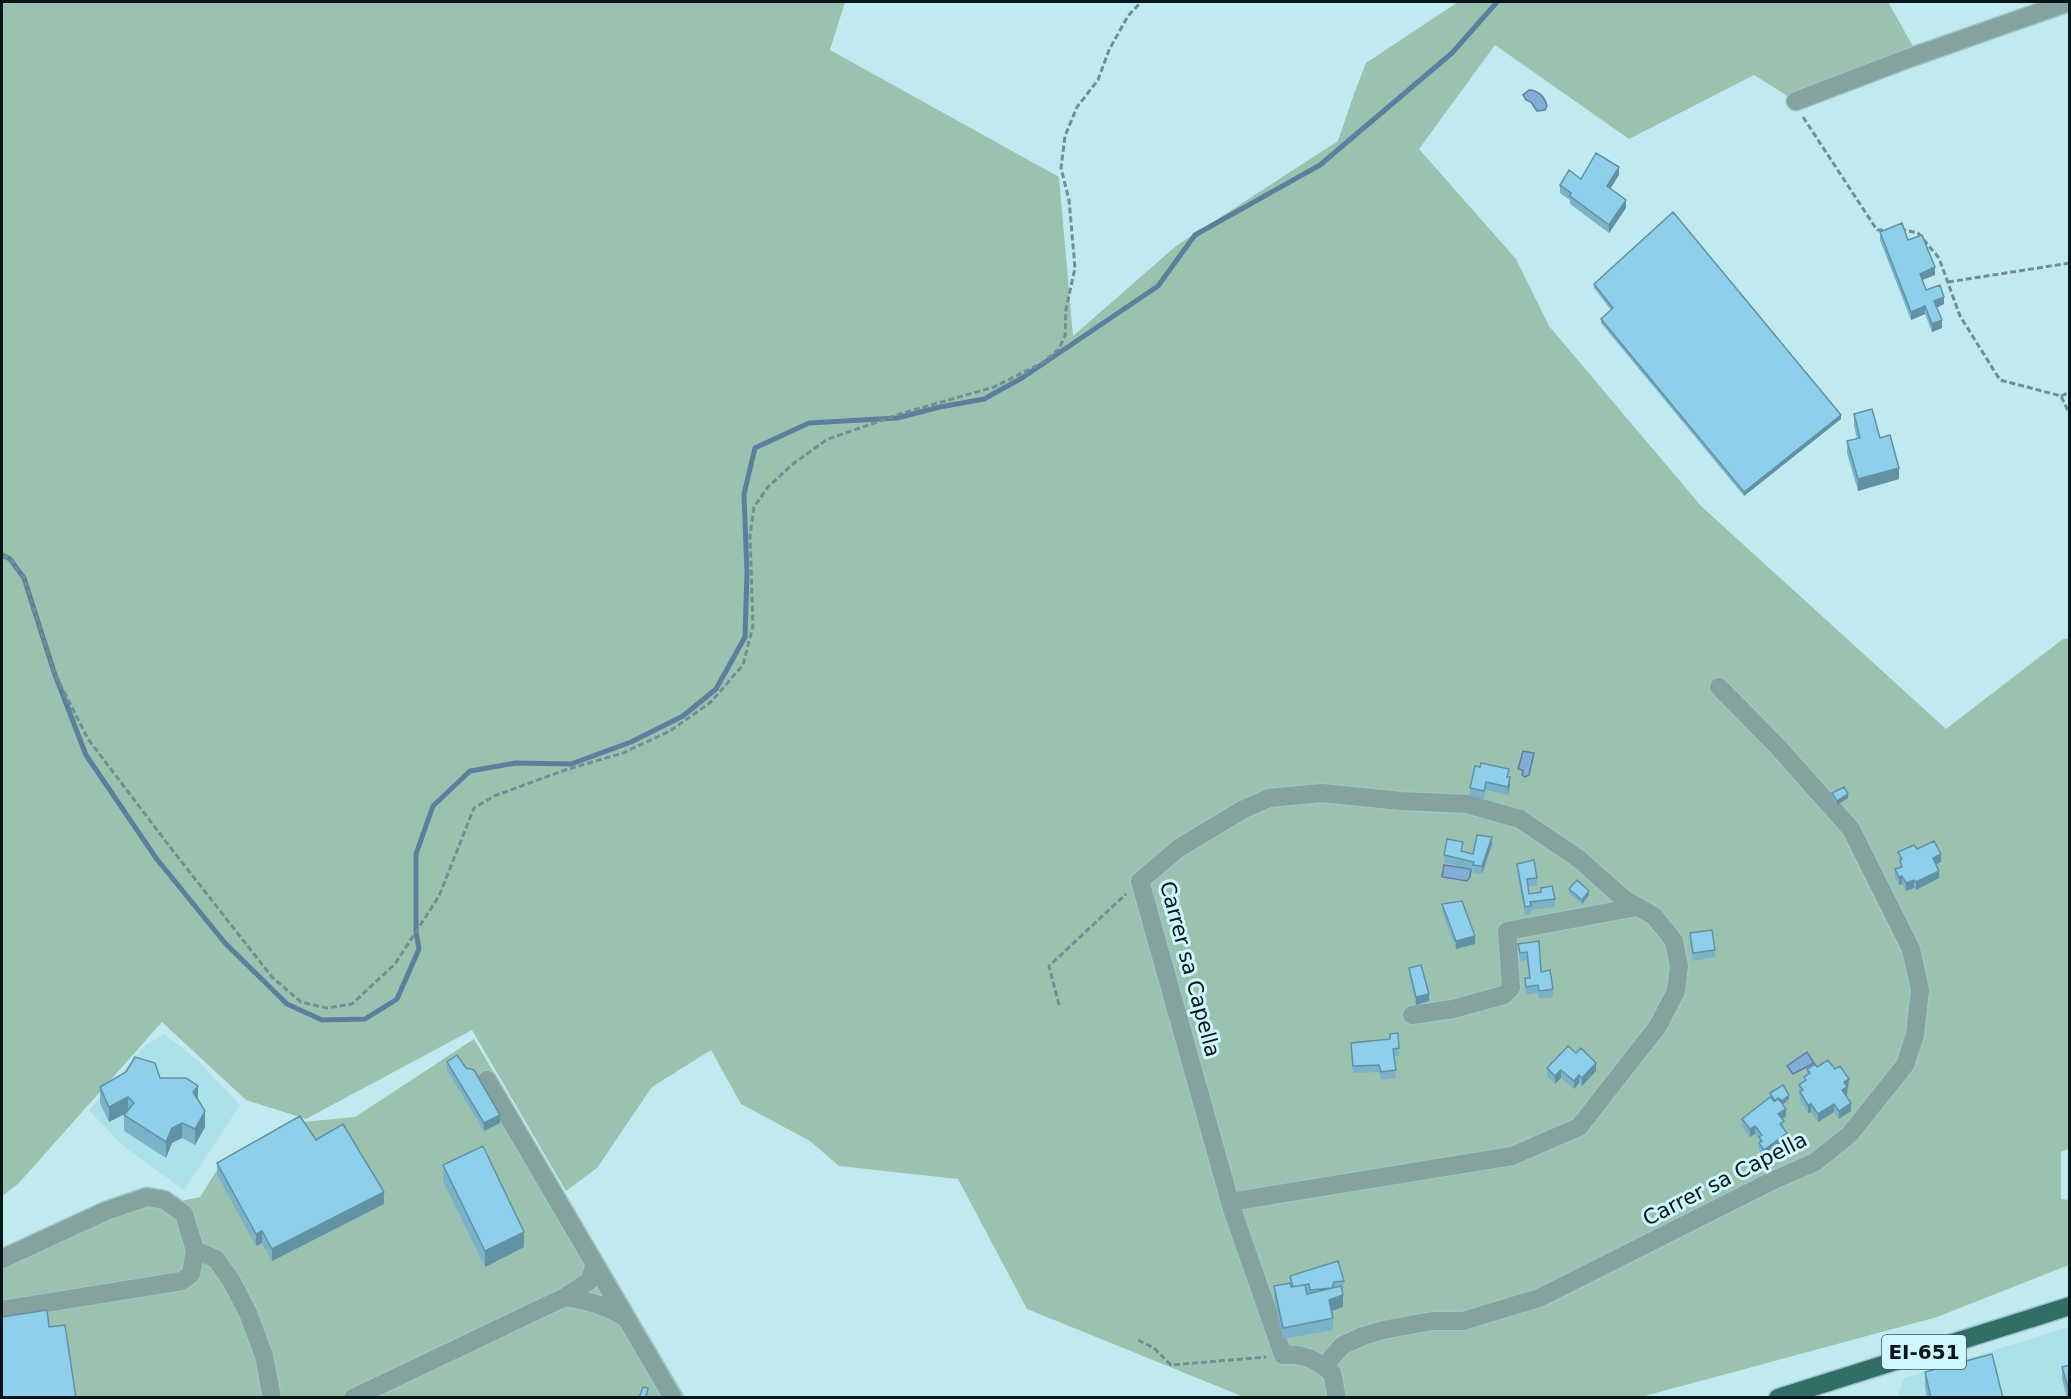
<svg xmlns="http://www.w3.org/2000/svg" width="2071" height="1399" font-family="'DejaVu Sans',sans-serif">
  <style>
    .built { fill: #ace1e7 }
    .green { fill: #9bc2af }
    .water { fill: #82add7; stroke: #5d7f9d; stroke-width: 1.5 }
    .lines { fill: none; stroke-linecap: round; stroke-linejoin: round }
    .stream { stroke: #5d7f9d; stroke-width: 5 }
    .minor-casing { stroke: #9fc4c8; stroke-width: 21 }
    .major-casing { stroke: #9fc4c8; stroke-width: 21 }
    .path { stroke: #708f92; stroke-width: 3; stroke-dasharray: 6 3; stroke-linecap: butt }
    .minor { stroke: #85a39e; stroke-width: 18 }
    .major { stroke: #316e67; stroke-width: 18 }
    .wall { fill: #7ab2ca }
    .shaded-wall { fill: #6391a4 }
    .building { fill: #8ecfeb; stroke: #6391a4; stroke-width: 1.5 }
    .labels { text-anchor: middle; stroke-width: 6; stroke-linejoin: round; paint-order: stroke }
    .shield { fill: #cdf7fc; stroke: #42595c; stroke-width: 1.5 }
    .shield-label { font-size: 20px; font-weight: bold; fill: #061517 }
    .street-label { font-size: 21px; fill: #061517; stroke: #cdf7fc }
  </style>
  <rect width="100%" height="100%" fill="#c0eaef"/>
  <path class="built" d="M 165,1034 L 199,1062 L 240,1105 L 184,1190 L 122,1145 L 89,1110 L 146,1045 Z
    M 2069,1327 L 2069,1397 L 1897,1398 L 1904,1378 Z"/>
  <path class="green" d="M 2,2 L 845,2 L 830,50 L 1059,177 L 1073,336 L 1176,246 L 1338,141 L 1355,91 L 1366,63 L 1458,2 L 1888,2 L 1914,48 L 1789,97 L 1754,75 L 1629,139 L 1495,45 L 1419,149 L 1516,259 L 1549,326 L 1701,506 L 1946,729 L 2063,639 L 2069,638 L 2070,1148 L 2061,1152 L 2061,1199 L 2069,1200 L 2069,1265 L 1937,1317 L 1641,1397 L 1244,1397 L 1027,1309 L 958,1179 L 839,1166 L 810,1141 L 741,1104 L 711,1050 L 652,1087 L 597,1168 L 566,1191 L 472,1030 L 306,1119 L 246,1100 L 162,1022 L 19,1183 L 2,1196 Z
    M 474,1039 L 685,1397 L 2,1397 L 2,1265 L 107,1217 L 200,1197 L 221,1164 L 303,1122 L 355,1117 Z"/>
  <path class="water" d="M 1529,90 C 1538,90 1545,97 1547,106 L 1545,110 L 1537,111 L 1531,102 L 1526,100 L 1523,95 Z
    M 1523,751 L 1534,753 L 1529,775 L 1525,777 L 1522,775 L 1523,770 L 1518,769 Z
    M 1444,865 L 1471,869 L 1470,877 L 1467,881 L 1442,877 Z
    M 1807,1052 L 1814,1063 L 1793,1074 L 1787,1066 Z"/>
  <g class="lines">
    <path class="stream" d="M 2,555 L 10,559 L 24,578 L 54,672 L 86,755 L 156,858 L 225,943 L 287,1004 L 322,1020 L 365,1019 L 397,999 L 419,949 L 416,932 L 416,854 L 433,806 L 470,771 L 516,763 L 571,764 L 631,742 L 683,716 L 716,689 L 745,637 L 747,573 L 744,494 L 755,448 L 809,423 L 897,418 L 940,407 L 984,399 L 1022,378 L 1158,286 L 1195,235 L 1320,165 L 1452,53 L 1497,2"/>
    <defs>
      <path id="minor" d="M 1796,101 L 1909,58 L 2069,2
        M 1412,1015 L 1453,1009 L 1504,995 L 1511,988 L 1507,931 L 1637,907
        M 487,1080 L 673,1398
        M 1230,1202 L 1512,1156 L 1579,1127 L 1658,1026 L 1676,991 L 1679,966 L 1674,941 L 1654,916 L 1624,899 L 1579,859 L 1520,819 L 1467,804 L 1401,801 L 1322,793 L 1269,798 L 1242,810 L 1179,848 L 1140,881 L 1230,1202 L 1233,1212 L 1283,1355 C 1304,1353 1316,1360 1332,1373 L 1337,1398
        M 2,1259 L 106,1211 L 147,1197 L 164,1200 L 184,1214 L 195,1250
        M 565,1297 L 589,1281 L 595,1265
        M 2,1310 L 182,1281 L 191,1274 L 195,1250 L 216,1259 L 232,1282 L 248,1313 L 264,1356 L 272,1398
        M 1326,1368 L 1332,1357 L 1343,1345 L 1363,1336 L 1383,1330 L 1432,1321 L 1463,1321 L 1539,1298 L 1774,1180 L 1815,1162 L 1849,1135 L 1905,1065 L 1915,1035 L 1920,990 L 1911,949 L 1851,829 L 1778,747 L 1719,687
        M 353,1398 L 565,1297 C 588,1300 606,1306 625,1317"/>
      <path id="major" d="M 1778,1398 L 2070,1306"/>
    </defs>
    <use href="#minor" class="minor-casing"/>
    <use href="#major" class="major-casing"/>
    <path class="path" d="M 1803,117 L 1877,230 L 1888,230
      M 1900,229 L 1918,233 L 1939,258 L 1960,316 L 2000,380 L 2061,396 L 2070,415
      M 1948,282 L 2070,263
      M 2061,396 L 2070,392
      M 2,555 L 10,559 L 24,578 L 54,672 L 88,739 L 170,847 L 272,977 L 301,1002 L 327,1008 L 352,1004 L 395,964 L 439,896 L 474,808 L 494,796 L 565,770 L 623,753 L 670,731 L 711,702 L 743,665 L 753,626 L 750,536 L 754,507 L 768,487 L 794,463 L 828,439 L 903,413 L 994,387 L 1042,363 L 1058,350 L 1065,336 L 1066,309 L 1075,268 L 1069,200 L 1061,168 L 1065,136 L 1077,107 L 1098,80 L 1109,50 L 1128,16 L 1141,2
      M 1059,1005 L 1049,966 L 1126,894
      M 1138,1340 L 1154,1348 L 1171,1365 L 1266,1357"/>
    <use href="#minor" class="minor"/>
    <use href="#major" class="major"/>
  </g>
  <path class="wall" d="M 1619,175 L 1610,188 L 1626,208 L 1609,233 L 1570,204 L 1570,200 L 1560,193 L 1560,185 L 1581,179 Z
    M 1880,232 L 1908,240 L 1935,275 L 1922,280 L 1926,290 L 1944,304 L 1937,307 L 1942,328 L 1932,332 L 1925,314 L 1911,320 L 1880,240 Z
    M 1594,284 L 1841,419 L 1744,496 L 1601,323 L 1601,319 L 1611,310 L 1594,288 Z
    M 1854,414 L 1899,479 L 1858,491 L 1847,453 L 1847,441 L 1857,439 L 1854,426 Z
    M 1475,766 L 1509,777 L 1510,785 L 1508,795 L 1486,790 L 1484,799 L 1470,796 L 1470,788 Z
    M 1832,793 L 1848,798 L 1837,805 L 1832,797 Z
    M 1492,844 L 1482,874 L 1473,873 L 1473,869 L 1444,863 L 1444,855 L 1462,852 L 1473,854 Z
    M 1917,849 L 1941,862 L 1936,864 L 1939,878 L 1916,890 L 1914,888 L 1906,891 L 1902,884 L 1899,885 L 1895,877 L 1895,869 L 1900,867 L 1898,852 Z
    M 1517,864 L 1537,878 L 1537,886 L 1528,887 L 1529,894 L 1555,899 L 1555,907 L 1531,910 L 1531,914 L 1525,915 L 1517,871 Z
    M 1569,889 L 1589,895 L 1582,904 L 1569,893 Z
    M 1442,904 L 1475,944 L 1456,949 L 1442,911 Z
    M 1690,933 L 1715,950 L 1715,957 L 1693,961 L 1690,941 Z
    M 1539,941 L 1541,972 L 1553,989 L 1553,997 L 1539,999 L 1538,993 L 1526,995 L 1525,978 L 1529,978 L 1527,960 L 1520,961 L 1518,944 Z
    M 1409,968 L 1429,1001 L 1416,1005 L 1409,976 Z
    M 1398,1033 L 1399,1056 L 1394,1056 L 1396,1078 L 1381,1080 L 1379,1072 L 1353,1073 L 1351,1043 L 1390,1039 Z
    M 447,1062 L 500,1123 L 484,1131 L 447,1070 Z
    M 1817,1067 L 1835,1069 L 1849,1087 L 1847,1088 L 1847,1095 L 1846,1096 L 1851,1111 L 1839,1119 L 1834,1112 L 1818,1122 L 1811,1112 L 1808,1113 L 1800,1100 L 1799,1085 L 1804,1081 L 1804,1077 L 1807,1075 L 1807,1069 Z
    M 1547,1068 L 1596,1071 L 1582,1086 L 1579,1083 L 1574,1089 L 1561,1078 L 1555,1084 L 1547,1076 Z
    M 160,1078 L 198,1100 L 205,1127 L 195,1145 L 182,1138 L 172,1143 L 166,1158 L 124,1131 L 124,1115 L 125,1114 L 109,1122 L 100,1103 L 100,1087 Z
    M 1770,1093 L 1789,1099 L 1783,1105 L 1786,1116 L 1782,1119 L 1787,1141 L 1764,1158 L 1759,1151 L 1759,1139 L 1755,1134 L 1750,1137 L 1742,1127 L 1742,1119 L 1770,1097 Z
    M 316,1140 L 384,1204 L 272,1261 L 262,1243 L 256,1246 L 217,1175 L 217,1163 Z
    M 443,1165 L 524,1247 L 485,1267 L 443,1181 Z
    M 1290,1276 L 1344,1281 L 1344,1288 L 1341,1289 L 1343,1307 L 1331,1311 L 1333,1318 L 1333,1330 L 1283,1339 L 1274,1298 L 1274,1286 L 1290,1284 Z
    M 2070,1365 L 2070,1398 L 2067,1398 L 2062,1379 L 2062,1367 Z
    M 1925,1372 L 2003,1398 L 1927,1398 L 1925,1387 Z"/>
  <path class="shaded-wall" d="M 1619,167 L 1619,175 L 1607,194 L 1607,186 Z
    M 1626,200 L 1626,208 L 1609,233 L 1609,225 Z
    M 1935,267 L 1935,275 L 1920,281 L 1920,274 Z
    M 1944,297 L 1944,304 L 1934,309 L 1934,301 Z
    M 1925,306 L 1925,314 L 1911,320 L 1911,312 Z
    M 1942,320 L 1942,328 L 1932,332 L 1932,324 Z
    M 1841,415 L 1841,419 L 1744,496 L 1744,492 Z
    M 1899,468 L 1899,479 L 1858,491 L 1858,479 Z
    M 1510,777 L 1510,785 L 1508,795 L 1508,787 Z
    M 1848,794 L 1848,798 L 1837,805 L 1837,801 Z
    M 1492,837 L 1492,844 L 1482,874 L 1482,866 Z
    M 1941,854 L 1941,862 L 1933,866 L 1933,858 Z
    M 1939,871 L 1939,878 L 1916,890 L 1916,882 Z
    M 1902,876 L 1902,884 L 1899,885 L 1899,877 Z
    M 1914,880 L 1914,888 L 1906,891 L 1906,883 Z
    M 1589,891 L 1589,895 L 1582,904 L 1582,900 Z
    M 1475,936 L 1475,944 L 1456,949 L 1456,941 Z
    M 1429,994 L 1429,1001 L 1416,1005 L 1416,997 Z
    M 1596,1063 L 1596,1071 L 1582,1086 L 1582,1078 Z
    M 1561,1070 L 1561,1078 L 1555,1084 L 1555,1076 Z
    M 1579,1075 L 1579,1083 L 1574,1089 L 1574,1081 Z
    M 1849,1079 L 1847,1095 L 1842,1098 L 1842,1090 L 1844,1082 Z
    M 198,1086 L 198,1101 L 193,1092 Z
    M 1789,1095 L 1789,1099 L 1782,1105 L 1782,1101 Z
    M 128,1097 L 128,1112 L 109,1122 L 109,1107 Z
    M 1851,1103 L 1851,1111 L 1839,1119 L 1839,1111 Z
    M 1811,1104 L 1811,1112 L 1808,1113 L 1808,1105 Z
    M 1834,1104 L 1834,1112 L 1818,1122 L 1818,1114 Z
    M 1786,1109 L 1786,1116 L 1778,1122 L 1778,1114 Z
    M 205,1111 L 205,1127 L 195,1145 L 195,1129 Z
    M 500,1115 L 500,1123 L 484,1131 L 484,1123 Z
    M 182,1123 L 182,1138 L 172,1143 L 166,1158 L 166,1142 L 172,1128 Z
    M 1755,1126 L 1755,1134 L 1750,1137 L 1750,1129 Z
    M 1787,1133 L 1787,1141 L 1764,1158 L 1764,1150 Z
    M 384,1192 L 384,1204 L 272,1261 L 272,1249 Z
    M 262,1231 L 262,1243 L 256,1246 L 256,1234 Z
    M 524,1232 L 524,1247 L 485,1267 L 485,1251 Z
    M 1343,1295 L 1343,1307 L 1329,1312 L 1329,1300 Z"/>
  <path class="building" d="M 1596,153 L 1619,167 L 1607,186 L 1626,200 L 1609,225 L 1570,196 L 1571,193 L 1560,185 L 1569,170 L 1581,179 Z
    M 1673,212 L 1841,415 L 1744,492 L 1601,319 L 1613,308 L 1594,284 Z
    M 1902,223 L 1908,240 L 1922,235 L 1935,267 L 1920,274 L 1926,290 L 1940,285 L 1944,297 L 1934,301 L 1942,320 L 1932,324 L 1925,306 L 1911,312 L 1880,232 Z
    M 1872,409 L 1880,438 L 1890,435 L 1899,468 L 1858,479 L 1847,441 L 1860,438 L 1854,414 Z
    M 1481,763 L 1509,769 L 1507,777 L 1510,777 L 1508,787 L 1486,782 L 1484,791 L 1470,788 L 1475,766 L 1480,767 Z
    M 1844,787 L 1848,794 L 1837,801 L 1832,793 Z
    M 1477,835 L 1492,837 L 1482,866 L 1473,865 L 1474,862 L 1444,855 L 1447,839 L 1463,842 L 1461,851 L 1473,854 Z
    M 1934,841 L 1941,854 L 1933,858 L 1939,871 L 1916,882 L 1914,880 L 1906,883 L 1902,876 L 1899,877 L 1895,869 L 1902,867 L 1900,860 L 1902,859 L 1898,852 L 1914,845 L 1917,849 Z
    M 1534,860 L 1537,878 L 1527,879 L 1529,894 L 1541,892 L 1541,888 L 1552,886 L 1555,899 L 1530,902 L 1531,906 L 1525,907 L 1517,864 Z
    M 1577,880 L 1589,891 L 1582,900 L 1569,889 Z
    M 1462,901 L 1475,936 L 1456,941 L 1442,904 Z
    M 1712,930 L 1715,950 L 1693,953 L 1690,933 Z
    M 1539,941 L 1541,972 L 1550,970 L 1553,989 L 1539,991 L 1538,985 L 1526,987 L 1525,978 L 1530,978 L 1527,952 L 1520,953 L 1518,944 Z
    M 1421,965 L 1429,994 L 1416,997 L 1409,968 Z
    M 1398,1033 L 1399,1048 L 1393,1049 L 1396,1070 L 1381,1072 L 1379,1065 L 1353,1066 L 1351,1043 L 1390,1039 L 1390,1034 Z
    M 1568,1046 L 1576,1053 L 1581,1048 L 1596,1063 L 1582,1078 L 1579,1075 L 1574,1081 L 1561,1070 L 1555,1076 L 1547,1068 Z
    M 457,1055 L 466,1068 L 474,1070 L 500,1115 L 484,1123 L 447,1062 Z
    M 135,1057 L 155,1063 L 160,1078 L 186,1078 L 198,1086 L 193,1092 L 205,1111 L 195,1129 L 182,1123 L 172,1128 L 166,1142 L 124,1115 L 134,1103 L 128,1097 L 109,1107 L 100,1087 L 126,1072 Z
    M 1828,1060 L 1835,1069 L 1840,1066 L 1849,1079 L 1844,1082 L 1847,1087 L 1842,1090 L 1851,1103 L 1839,1111 L 1834,1104 L 1818,1114 L 1811,1104 L 1808,1105 L 1800,1092 L 1803,1090 L 1799,1085 L 1806,1080 L 1804,1077 L 1810,1073 L 1807,1069 L 1815,1064 L 1817,1067 Z
    M 1783,1085 L 1789,1095 L 1782,1101 L 1780,1099 L 1779,1100 L 1778,1098 L 1775,1101 L 1770,1093 Z
    M 1770,1097 L 1774,1101 L 1778,1098 L 1786,1109 L 1778,1114 L 1784,1121 L 1780,1124 L 1787,1133 L 1764,1150 L 1759,1143 L 1762,1141 L 1759,1137 L 1762,1135 L 1755,1126 L 1750,1129 L 1742,1119 Z
    M 300,1116 L 316,1140 L 343,1124 L 384,1192 L 272,1249 L 262,1231 L 256,1234 L 217,1163 Z
    M 483,1146 L 524,1232 L 485,1251 L 443,1165 Z
    M 1338,1261 L 1344,1281 L 1334,1282 L 1332,1288 L 1310,1290 L 1309,1284 L 1293,1287 L 1290,1276 Z
    M 1290,1283 L 1291,1287 L 1305,1285 L 1307,1294 L 1341,1286 L 1343,1295 L 1329,1300 L 1333,1318 L 1283,1328 L 1274,1286 Z
    M 47,1310 L 49,1327 L 65,1325 L 76,1398 L 2,1398 L 2,1317 Z
    M 1992,1354 L 2003,1398 L 1931,1398 L 1925,1372 Z
    M 2070,1365 L 2070,1394 L 2062,1367 Z
    M 643,1387 L 648,1388 L 646,1398 L 639,1398 Z"/>
  <g class="labels">
    <rect class="shield" x="1882" y="1335" width="84" height="34" rx="4.5"/>
    <g class="shield-label">
      <text x="1924" y="1359">EI-651</text>
    </g>
    <g class="street-label">
      <text transform="translate(1190 969) rotate(75)" y="7">Carrer sa Capella</text>
      <text transform="translate(1725 1179) rotate(-27)" y="7">Carrer sa Capella</text>
    </g>
  </g>
  <rect width="2071" height="1399" fill="none" stroke="#061517" stroke-width="6"/>
</svg>
